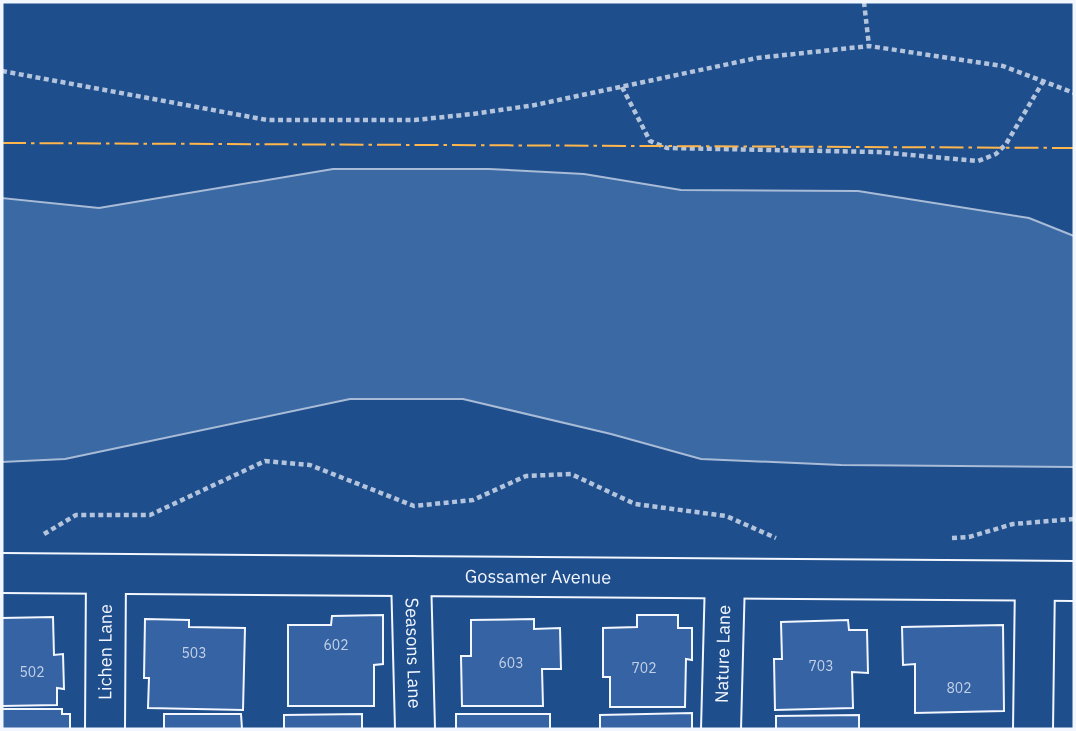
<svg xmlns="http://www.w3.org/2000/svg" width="1076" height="731" font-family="'IBM Plex Sans',sans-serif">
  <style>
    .water { fill: #3b69a3; stroke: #a8bbd7; stroke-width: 2 }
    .building { fill: #3563a3; stroke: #f2f6ff; stroke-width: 2 }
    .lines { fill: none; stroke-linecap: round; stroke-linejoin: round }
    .minor-casing { stroke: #f2f6ff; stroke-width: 42 }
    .path { stroke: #b3c4dc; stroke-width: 4.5; stroke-dasharray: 5 3.5; stroke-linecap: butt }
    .minor { stroke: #1f4e8c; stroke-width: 38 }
    .power { stroke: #ffb74d; stroke-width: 2; stroke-dasharray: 24 5 3.5 5; stroke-linecap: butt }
    .labels { text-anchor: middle; stroke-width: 5; stroke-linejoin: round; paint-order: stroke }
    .number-label { font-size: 14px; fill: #c3d1e8 }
    .street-label { font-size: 18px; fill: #f2f6ff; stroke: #1f4e8c }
  </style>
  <rect width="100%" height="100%" fill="#1f4e8c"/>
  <path class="water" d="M 333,169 L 489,169 L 584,174 L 681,190 L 858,191 L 1029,218 L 1074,236 L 1074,467 L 841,465 L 701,459 L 611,434 L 463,399 L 350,399 L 65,459 L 2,462 L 2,198 L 99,208 Z"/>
  <path class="building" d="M 383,615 L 383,664 L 374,665 L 374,706 L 288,706 L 288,625 L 331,625 L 332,616 Z
    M 637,615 L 678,615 L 678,628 L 692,628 L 692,660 L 686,659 L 685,707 L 610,707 L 610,677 L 603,677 L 603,628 L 637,627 Z
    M 53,617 L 54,655 L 63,654 L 64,689 L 57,688 L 57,705 L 2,706 L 2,618 Z
    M 145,619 L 189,620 L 189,627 L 245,628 L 243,710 L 148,708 L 149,678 L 144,678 Z
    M 534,619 L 534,629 L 560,628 L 561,669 L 542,669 L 543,706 L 462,706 L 461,656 L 471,656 L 471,620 Z
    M 848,620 L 849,630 L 867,630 L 868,673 L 852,672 L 853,708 L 775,710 L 774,659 L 782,659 L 781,622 Z
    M 1003,625 L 1004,711 L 915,713 L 915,664 L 903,665 L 902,627 Z
    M 2,709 L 62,709 L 62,714 L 70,714 L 70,729 L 2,729 Z
    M 692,713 L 692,729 L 600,729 L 600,715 Z
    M 164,714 L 241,714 L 242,729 L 164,729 Z
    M 362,714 L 362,729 L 284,729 L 284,715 Z
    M 456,714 L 550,714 L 550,729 L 456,729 Z
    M 859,715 L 859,729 L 776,729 L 776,716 Z"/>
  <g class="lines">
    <defs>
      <g id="minor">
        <path id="s1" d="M 2,573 L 1074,581"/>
        <path id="s2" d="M 411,576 L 415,729"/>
        <path id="s3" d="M 105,729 L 106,574"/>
        <path id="s4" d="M 721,729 L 725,579"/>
        <path d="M 1033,729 L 1035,581"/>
      </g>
    </defs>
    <use href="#minor" class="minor-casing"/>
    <path class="path" d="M 864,2 L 869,46
      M 2,71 L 267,120 L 415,120 L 473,114 L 535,105 L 757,58 L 869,46 L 1003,66 L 1074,93
      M 622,87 L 650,141 L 667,148 L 878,152 L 978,161 L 996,154 L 1006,144 L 1044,80
      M 44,534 L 76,515 L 150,515 L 265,461 L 310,465 L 414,506 L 473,500 L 526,476 L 571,474 L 635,504 L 726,516 L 776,538
      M 952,538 L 969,537 L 1013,524 L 1074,519"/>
    <use href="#minor" class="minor"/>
    <path class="power" d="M 2,143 L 1074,148"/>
  </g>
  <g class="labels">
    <g class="number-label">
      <text x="336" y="650">602</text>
      <text x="194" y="658">503</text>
      <text x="511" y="668">603</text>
      <text x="821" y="671">703</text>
      <text x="644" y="673">702</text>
      <text x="32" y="677">502</text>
      <text x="959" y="693">802</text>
    </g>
    <g class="street-label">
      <text dy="6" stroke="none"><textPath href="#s1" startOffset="536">Gossamer Avenue</textPath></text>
      <text dy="6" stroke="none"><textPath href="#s3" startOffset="77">Lichen Lane</textPath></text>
      <text dy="6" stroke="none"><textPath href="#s2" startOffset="77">Seasons Lane</textPath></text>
      <text dy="6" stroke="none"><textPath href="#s4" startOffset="75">Nature Lane</textPath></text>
    </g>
  </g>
  <rect width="1076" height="731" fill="none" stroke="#f2f6ff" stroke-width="7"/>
</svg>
